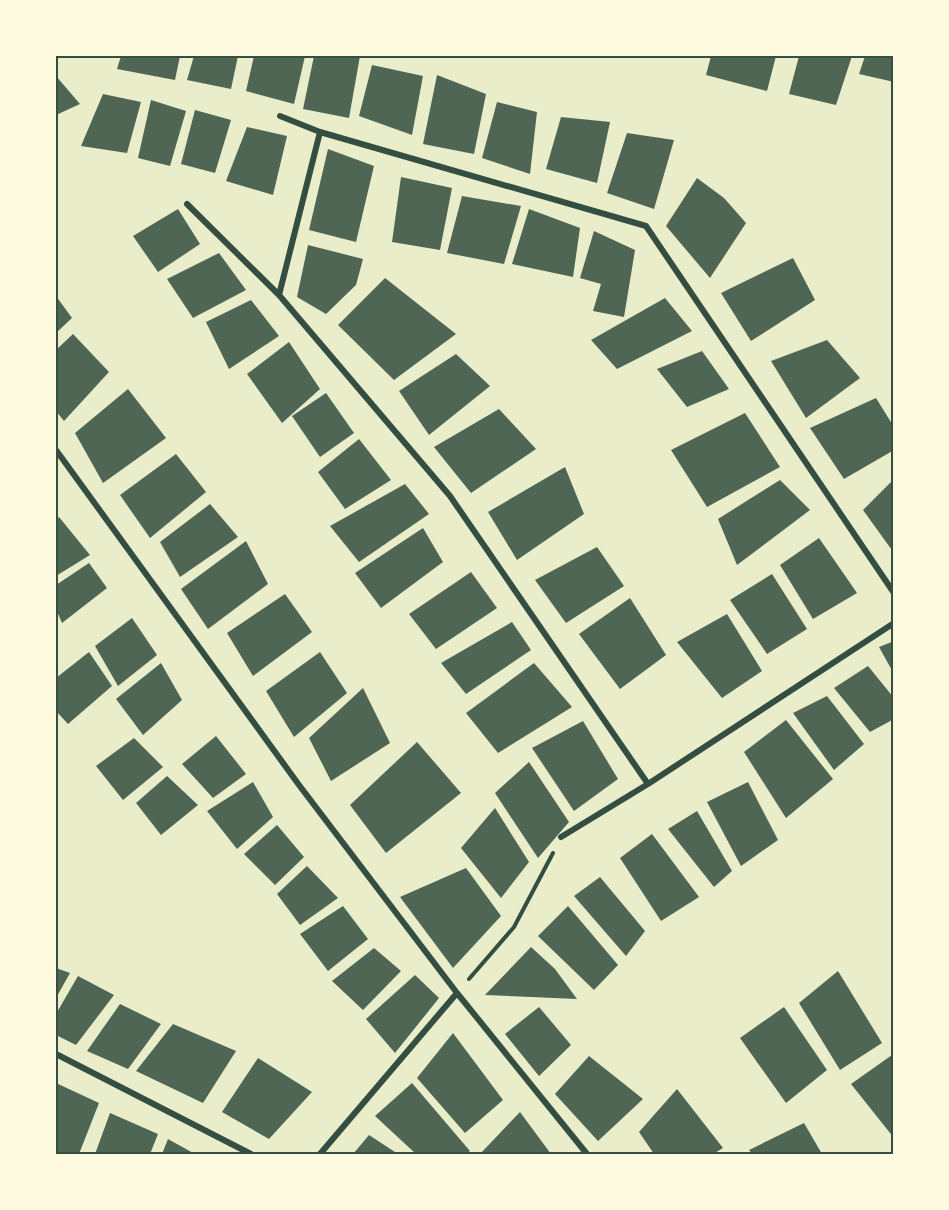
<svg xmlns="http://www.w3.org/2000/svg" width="949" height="1210" font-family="Commissioner,sans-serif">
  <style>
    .building { fill: #4f6655 }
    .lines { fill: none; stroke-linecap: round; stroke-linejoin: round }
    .path { stroke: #344e41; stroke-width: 4 }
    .minor { stroke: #344e41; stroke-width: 6 }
    .neatline { fill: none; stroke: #344e41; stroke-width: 2 }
  </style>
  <rect width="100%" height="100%" fill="#e9edc9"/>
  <path class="building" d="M 121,56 L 180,56 L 175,80 L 117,69 Z
    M 194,56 L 238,56 L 231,89 L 187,80 Z
    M 254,56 L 305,56 L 294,104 L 246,91 Z
    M 314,56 L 360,56 L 349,118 L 303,109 Z
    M 711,56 L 776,56 L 767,91 L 706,75 Z
    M 799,56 L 852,56 L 836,105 L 789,94 Z
    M 865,56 L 894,56 L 894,82 L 859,74 Z
    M 372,65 L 423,76 L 412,135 L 359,116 Z
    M 437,75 L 486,94 L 474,154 L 423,144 Z
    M 56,76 L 80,104 L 56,115 Z
    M 103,94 L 141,102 L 127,153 L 81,146 Z
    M 151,100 L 186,111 L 170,166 L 138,158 Z
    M 497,102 L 537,112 L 530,174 L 482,158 Z
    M 195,110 L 231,120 L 215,173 L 181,164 Z
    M 561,117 L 610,122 L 597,183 L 546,169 Z
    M 247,127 L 287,136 L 273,195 L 226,181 Z
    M 627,133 L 674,140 L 654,209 L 607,193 Z
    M 328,149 L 374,166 L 356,242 L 309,230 Z
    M 401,177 L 452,188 L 440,250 L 392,242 Z
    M 697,178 L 724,198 L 746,223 L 710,278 L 666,226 Z
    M 462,196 L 521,206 L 504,264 L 447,253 Z
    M 178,209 L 200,244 L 158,272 L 133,236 Z
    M 529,209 L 580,228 L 573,277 L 512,264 Z
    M 594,231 L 635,250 L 624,317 L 593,311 L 601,284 L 580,278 Z
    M 308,245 L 363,259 L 356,285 L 326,314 L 297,297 Z
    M 219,253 L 246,290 L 193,318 L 167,279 Z
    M 793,258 L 815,300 L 751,341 L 721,293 Z
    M 385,278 L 456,334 L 394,380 L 338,325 Z
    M 56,296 L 72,318 L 56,333 Z
    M 665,298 L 692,331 L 617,369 L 591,340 Z
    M 251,300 L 279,336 L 229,369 L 206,322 Z
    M 73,334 L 109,372 L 64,421 L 56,411 L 56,350 Z
    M 827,340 L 860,378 L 806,418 L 771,361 Z
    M 289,342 L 320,389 L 282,423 L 247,374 Z
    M 702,351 L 729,389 L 687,407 L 657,369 Z
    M 456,354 L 490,386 L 429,435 L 399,391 Z
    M 128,389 L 166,438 L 103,483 L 75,433 Z
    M 326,393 L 354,433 L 320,457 L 292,416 Z
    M 876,398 L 894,427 L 894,450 L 844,479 L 810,428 Z
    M 499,409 L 536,449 L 471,493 L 434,447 Z
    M 745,413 L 780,467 L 707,507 L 671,450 Z
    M 359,439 L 391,480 L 345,509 L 318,472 Z
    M 176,454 L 206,492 L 150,538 L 120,495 Z
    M 565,467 L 584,514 L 517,560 L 488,512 Z
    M 894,479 L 894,553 L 863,510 Z
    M 780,480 L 810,510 L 737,565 L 718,519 Z
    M 405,484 L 429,514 L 359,562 L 330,526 Z
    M 210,504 L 238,537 L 180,577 L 160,542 Z
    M 59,517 L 90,555 L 56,576 L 56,519 Z
    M 423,528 L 443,562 L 381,608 L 355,573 Z
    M 819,538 L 857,593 L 813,619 L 780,565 Z
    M 246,541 L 268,584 L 208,629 L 181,589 Z
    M 597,547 L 624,586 L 566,623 L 535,580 Z
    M 89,563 L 107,588 L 62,623 L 56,609 L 56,585 Z
    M 471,572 L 497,608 L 436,649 L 409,614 Z
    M 772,574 L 807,629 L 767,654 L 730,600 Z
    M 285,594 L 312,632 L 253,676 L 227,633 Z
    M 630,598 L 666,655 L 620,689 L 579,634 Z
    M 727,614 L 762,671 L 722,698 L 677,642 Z
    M 132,618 L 157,655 L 118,686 L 95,646 Z
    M 512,622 L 531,650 L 466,694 L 441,663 Z
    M 894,641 L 894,674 L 879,647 Z
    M 89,652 L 112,686 L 68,724 L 56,711 L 56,678 Z
    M 320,652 L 347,693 L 294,737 L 266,691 Z
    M 161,663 L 182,700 L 143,735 L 116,699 Z
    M 534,663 L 572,707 L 498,753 L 466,713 Z
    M 868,666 L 894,698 L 894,719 L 870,732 L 834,688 Z
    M 363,688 L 390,743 L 331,781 L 309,738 Z
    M 827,696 L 864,744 L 834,770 L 793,713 Z
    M 786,720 L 833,779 L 786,818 L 744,752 Z
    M 583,721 L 618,779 L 574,811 L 532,748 Z
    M 216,736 L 246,774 L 213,798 L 182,764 Z
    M 134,738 L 163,767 L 123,800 L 96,766 Z
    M 417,742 L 461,793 L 386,853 L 350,805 Z
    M 529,762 L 569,822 L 538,858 L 495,793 Z
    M 167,776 L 198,805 L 161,835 L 136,803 Z
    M 253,782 L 273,817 L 237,849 L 207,811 Z
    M 748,782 L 778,840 L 741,866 L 707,802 Z
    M 495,808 L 529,862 L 501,898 L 461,848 Z
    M 697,811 L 732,871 L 714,887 L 668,829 Z
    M 277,825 L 304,857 L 275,885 L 244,854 Z
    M 652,834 L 699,897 L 661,921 L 620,858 Z
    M 307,866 L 338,898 L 300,925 L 277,894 Z
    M 466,868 L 501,916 L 453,968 L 400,897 Z
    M 600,877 L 645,931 L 626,956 L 574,896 Z
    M 343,906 L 368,939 L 328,971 L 300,934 Z
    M 568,906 L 618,965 L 594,990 L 538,936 Z
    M 531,947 L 555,969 L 577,999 L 485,995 Z
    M 374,948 L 401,971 L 363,1010 L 332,981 Z
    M 56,968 L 70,973 L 56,998 Z
    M 838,971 L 882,1043 L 840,1070 L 799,1003 Z
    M 415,975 L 439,998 L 395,1053 L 366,1019 Z
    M 78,976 L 114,995 L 76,1045 L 56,1035 L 56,1014 Z
    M 120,1004 L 161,1024 L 128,1069 L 87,1051 Z
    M 539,1007 L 571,1045 L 539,1076 L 505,1034 Z
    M 784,1007 L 827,1070 L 786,1103 L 740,1038 Z
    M 173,1024 L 236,1051 L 203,1103 L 136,1071 Z
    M 453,1033 L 503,1100 L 465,1133 L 417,1078 Z
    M 892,1055 L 894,1056 L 894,1138 L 851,1084 Z
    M 589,1056 L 643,1099 L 598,1141 L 555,1094 Z
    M 258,1058 L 312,1092 L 269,1139 L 222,1112 Z
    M 56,1083 L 99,1103 L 79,1154 L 56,1154 Z
    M 412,1083 L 470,1151 L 466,1154 L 416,1154 L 375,1116 Z
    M 677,1089 L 723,1148 L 713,1154 L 654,1154 L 639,1132 Z
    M 520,1112 L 551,1154 L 480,1154 Z
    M 110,1113 L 158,1134 L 150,1154 L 95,1154 Z
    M 804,1123 L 822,1154 L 752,1154 L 749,1150 Z
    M 369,1135 L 398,1154 L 353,1154 Z
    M 168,1139 L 195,1154 L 162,1154 Z"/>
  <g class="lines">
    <path class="path" d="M 469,979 L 514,927 L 553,853"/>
    <path class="minor" d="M 280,116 L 320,132 L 646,226 L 894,593
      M 187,204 L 279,295 L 450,496 L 648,784
      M 279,295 L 320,132
      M 56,450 L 299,785 L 457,993 L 587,1154
      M 561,837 L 648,784 L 894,623
      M 56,1054 L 251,1154
      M 320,1154 L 457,993"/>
  </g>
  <rect width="949" height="1210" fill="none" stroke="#fefae0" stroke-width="114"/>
  <rect x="57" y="57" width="835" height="1096" class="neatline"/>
</svg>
